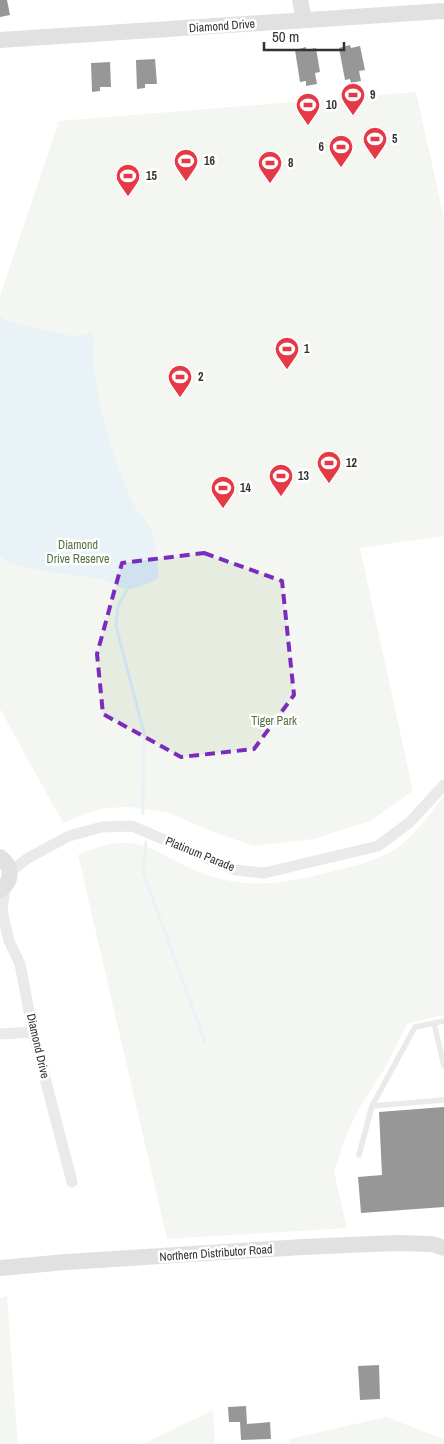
<svg xmlns="http://www.w3.org/2000/svg" width="444" height="1444" font-family="'Archivo Narrow',sans-serif">
  <style>
    .green { fill: #e6ecdf }
    .water { fill: #cfe2ee }
    .lines { fill: none; stroke-linecap: round; stroke-linejoin: round }
    .stream { stroke: #cfe2ee; stroke-width: 3 }
    .building { fill: #1a1a1a }
    .lane { stroke: #d0d0d0; stroke-width: 5.5 }
    .street { stroke: #d0d0d0; stroke-width: 11 }
    .secondary { stroke: #bdbdbd; stroke-width: 16 }
    .marked { fill: none; stroke: #7b2cbf; stroke-width: 4; stroke-dasharray: 10 6; stroke-linejoin: round }
    .labels { text-anchor: middle; stroke-width: 5; stroke-linejoin: round; paint-order: stroke }
    .street-label { font-size: 12px; fill: #333; stroke: #fff }
    .poi-label { font-size: 12px; font-weight: bold; fill: #333; stroke: #fff; text-anchor: start }
    .park-label { font-size: 12px; fill: #56703f; stroke: #fff }
  </style>
  <rect width="100%" height="100%" fill="#fff"/>
  <path class="green" d="M 416,92 L 444,218 L 444,536 L 360,548 L 413,791 L 370,821 L 313,839 L 254,846 L 208,830 L 170,813 L 129,807 L 105,808 L 87,813 L 63,823 L 0,709 L 0,296 L 59,121 Z
    M 444,796 L 444,1015 L 407,1024 L 383,1071 L 357,1112 L 344,1141 L 334,1172 L 347,1228 L 167,1239 L 78,855 C 144,825 153,857 210,876 C 255,890 290,882 334,871 C 356,865 379,861 398,847 C 416,834 430,813 444,796 Z
    M 7,1296 L 18,1444 L 0,1444 L 0,1298 Z
    M 213,1410 L 215,1444 L 143,1444 Z
    M 386,1417 L 444,1439 L 444,1444 L 289,1444 L 289,1439 Z"/>
  <path class="water" d="M 0,317 L 9,322 L 77,337 L 90,333 L 95,337 C 86,376 116,471 135,507 C 140,515 149,523 152,532 C 156,546 157,563 159,578 L 147,584 L 127,590 L 102,579 L 50,572 L 11,564 L 0,557 Z"/>
  <g class="lines">
    <path class="stream" d="M 127,590 L 118,606 L 116,626 L 144,733 L 143,814
      M 146,842 L 143,872 L 205,1042"/>
  </g>
  <path class="building" d="M 0,0 L 7,0 L 10,15 L 0,17 Z
    M 350,45 L 351,48 L 360,46 L 365,70 L 359,71 L 361,81 L 351,83 L 350,79 L 345,80 L 339,48 Z
    M 306,47 L 306,50 L 316,48 L 320,72 L 315,73 L 317,84 L 306,86 L 306,81 L 300,82 L 295,50 Z
    M 155,59 L 157,84 L 145,84 L 145,88 L 137,89 L 136,60 Z
    M 110,62 L 111,87 L 100,87 L 100,91 L 92,92 L 91,63 Z
    M 444,1107 L 444,1207 L 361,1213 L 358,1177 L 382,1175 L 379,1112 Z
    M 379,1365 L 380,1399 L 360,1400 L 358,1366 Z
    M 246,1406 L 247,1424 L 270,1422 L 271,1439 L 241,1440 L 240,1422 L 229,1422 L 228,1407 Z"/>
  <g class="lines">
    <path class="lane" d="M 434,1023 L 444,1066
      M 372,1106 L 444,1100
      M 359,1155 L 372,1106 L 415,1027 L 444,1021"/>
    <path class="street" d="M 10,872 L 28,858 L 69,836 L 102,827 L 132,826 L 235,870 L 264,873 L 378,846 L 410,822 L 444,785
      M 5,886 L 2,911 L 9,941 L 20,964 L 33,1032 L 72,1182
      M 0,1034 L 33,1032"/>
    <path class="secondary" d="M 300,0 L 304,20
      M 0,40 L 444,11
      M 0,857 C 13,866 13,881 0,890
      M 0,1268 L 66,1262 L 303,1247 L 396,1243 L 432,1244 L 444,1248"/>
  </g>
  <path d="M0 0H444V1444H0ZM 204,553 L 282,581 L 294,695 L 254,749 L 181,757 L 103,714 L 97,654 L 122,563 Z" fill="#fff" fill-opacity=".55" fill-rule="evenodd"/>
  <path class="marked" d="M 204,553 L 282,581 L 294,695 L 254,749 L 181,757 L 103,714 L 97,654 L 122,563 Z"/>
  <defs>
    <symbol id="stadium-pin" viewBox="-11 -11 22 30"><path d="M0 17L-7.5 6A9.5 9.5 0 1 1 7.5 6Z" fill="#e63946" stroke="#fff"/><path d="M0-5a6.5 5 0 1 0 0 10a6.5 5 0 1 0 0-10ZM-3.5-1.8h7v3.6h-7Z" fill="#fff"/></symbol>
  </defs>
  <g fill-rule="evenodd">
    <use href="#stadium-pin" x="339" y="81" width="28" height="38"/>
    <use href="#stadium-pin" x="294" y="91" width="28" height="38"/>
    <use href="#stadium-pin" x="361" y="125" width="28" height="38"/>
    <use href="#stadium-pin" x="327" y="133" width="28" height="38"/>
    <use href="#stadium-pin" x="172" y="147" width="28" height="38"/>
    <use href="#stadium-pin" x="256" y="149" width="28" height="38"/>
    <use href="#stadium-pin" x="114" y="162" width="28" height="38"/>
    <use href="#stadium-pin" x="273" y="335" width="28" height="38"/>
    <use href="#stadium-pin" x="166" y="363" width="28" height="38"/>
    <use href="#stadium-pin" x="315" y="449" width="28" height="38"/>
    <use href="#stadium-pin" x="267" y="462" width="28" height="38"/>
    <use href="#stadium-pin" x="209" y="474" width="28" height="38"/>
  </g>
  <g class="labels">
    <g class="street-label">
      <text transform="translate(222 26) rotate(-4)" y="4">Diamond Drive</text>
      <text transform="translate(200 854) rotate(22)" y="4">Platinum Parade</text>
      <text transform="translate(38 1046) rotate(77)" y="4">Diamond Drive</text>
      <text transform="translate(216 1253) rotate(-4)" y="4">Northern Distributor Road</text>
    </g>
    <g class="poi-label">
      <text x="370" y="99">9</text>
      <text x="326" y="109">10</text>
      <text x="392" y="143">5</text>
      <text x="324" y="151" text-anchor="end">6</text>
      <text x="204" y="165">16</text>
      <text x="288" y="167">8</text>
      <text x="146" y="180">15</text>
      <text x="304" y="353">1</text>
      <text x="198" y="381">2</text>
      <text x="346" y="467">12</text>
      <text x="298" y="480">13</text>
      <text x="240" y="492">14</text>
    </g>
    <g class="park-label">
      <text x="78" y="549">Diamond<tspan x="78" dy="14">Drive Reserve</tspan></text>
      <text x="274" y="725">Tiger Park</text>
    </g>
  </g>
  <path d="M264 42v8h80v-8" fill="none" stroke="#333333" stroke-width="2.5"/>
  <text x="272" y="42" font-size="15" fill="#333333" stroke="#ffffff" stroke-width="4" paint-order="stroke">50 m</text>
</svg>
